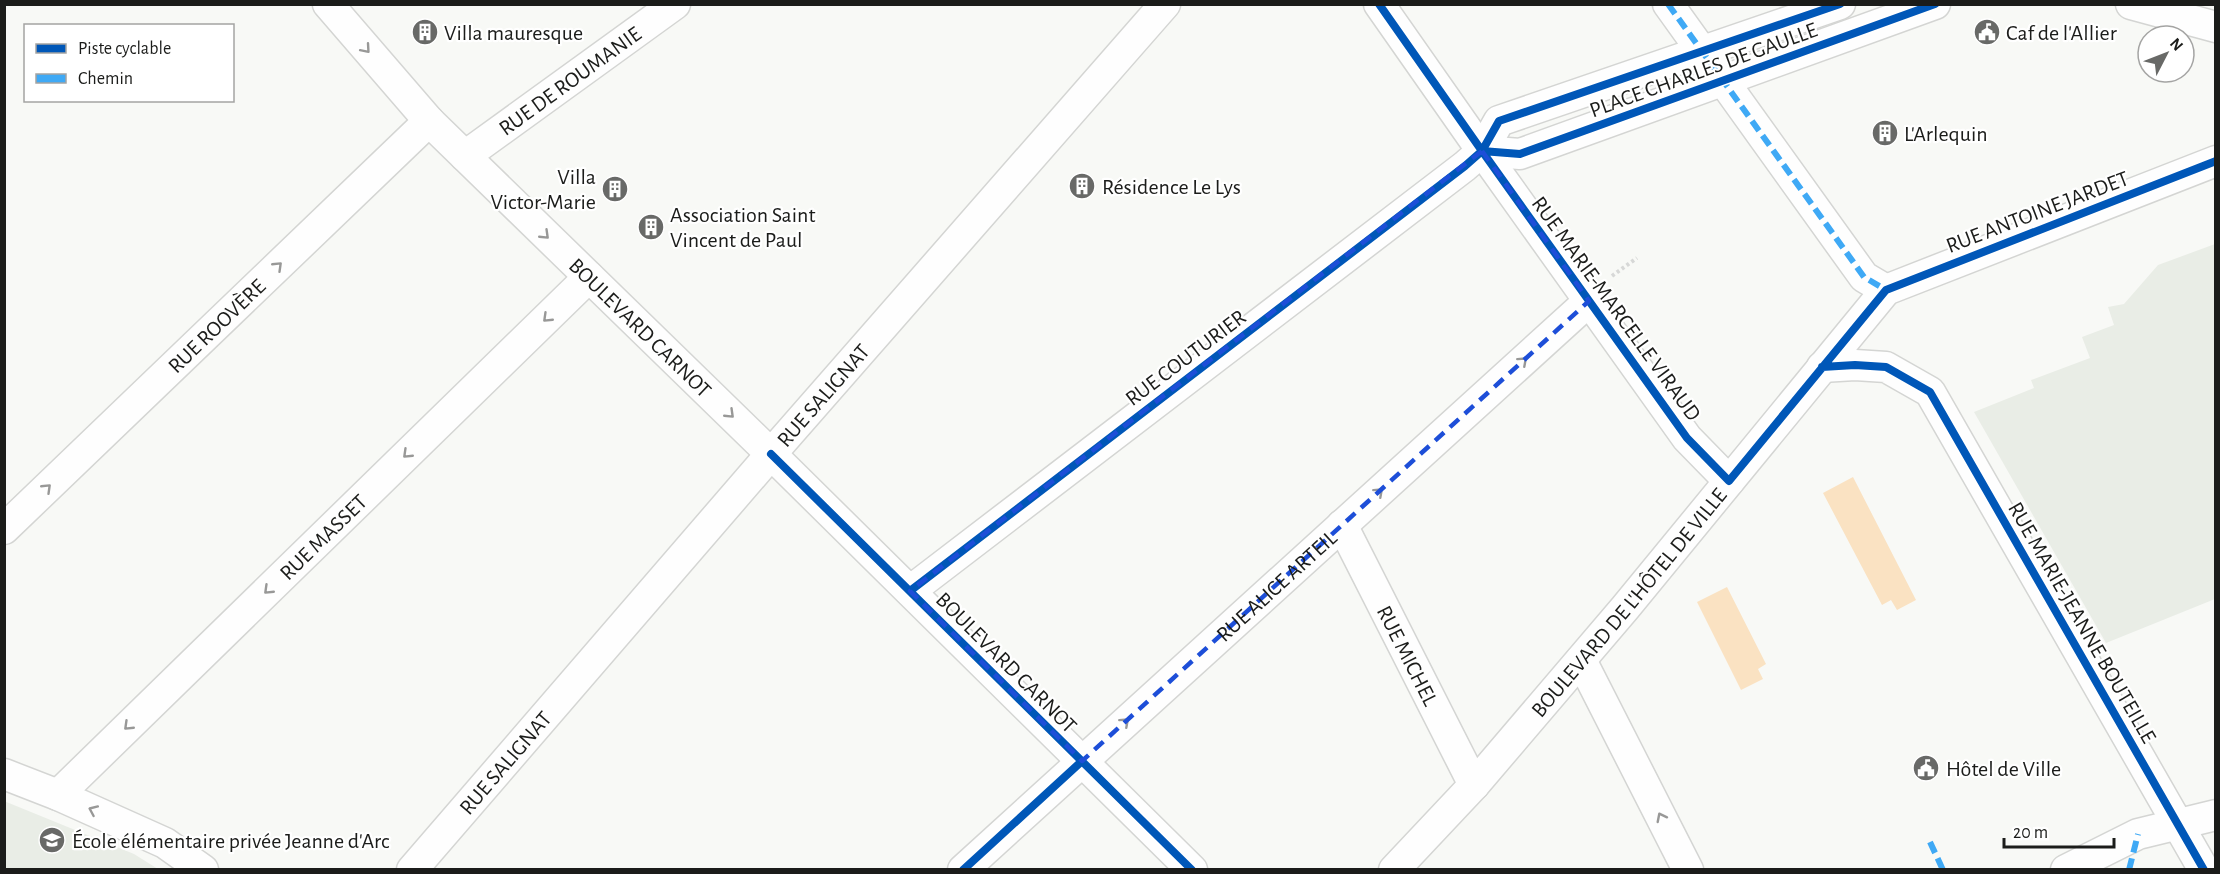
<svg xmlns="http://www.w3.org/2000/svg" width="2220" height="874" font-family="'Alegreya Sans',sans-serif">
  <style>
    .built { fill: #e9ede6 }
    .green { fill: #fae2c2 }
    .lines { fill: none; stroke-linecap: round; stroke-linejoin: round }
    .street-casing { stroke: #d4d5d3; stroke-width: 33 }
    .path { stroke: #d7d8d7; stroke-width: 4; stroke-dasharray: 3 3; stroke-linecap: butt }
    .street { stroke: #fefefe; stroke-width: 30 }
    .quiet { stroke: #3fa9f5; stroke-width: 6; stroke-dasharray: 12 6; stroke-linecap: butt }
    .cycleway-casing { stroke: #fff; stroke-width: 11 }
    .cycleway { stroke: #0057b8; stroke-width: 8 }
    .oneway { stroke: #989897 }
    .marked { fill: none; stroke: #1d4ed8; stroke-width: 4.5; stroke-dasharray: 12 8; stroke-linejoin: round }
    .labels { text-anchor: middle; stroke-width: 4.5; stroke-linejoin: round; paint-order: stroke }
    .poi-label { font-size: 22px; fill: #1b1c1a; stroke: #fff; text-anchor: start }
    .street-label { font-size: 22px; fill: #1b1c1a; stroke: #fff }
  </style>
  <rect width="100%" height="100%" fill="#f8f9f6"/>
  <path class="built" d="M 2215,244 L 2215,599 L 2106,643 L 1974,412 L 2034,388 L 2031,380 L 2090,358 L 2082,337 L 2114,325 L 2108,307 L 2124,304 L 2158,265 Z
    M 4,801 L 134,854 L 158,869 L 5,869 Z"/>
  <path class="green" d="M 1853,477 L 1916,600 L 1897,610 L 1891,600 L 1882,605 L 1823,493 Z
    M 1727,587 L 1766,664 L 1758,669 L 1763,679 L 1741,690 L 1697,602 Z"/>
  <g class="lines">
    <defs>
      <g id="street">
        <path id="s1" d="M 328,4 L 429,121 L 771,454 L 1192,870"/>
        <path d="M 1379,4 L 1482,151 L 1687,438 L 1729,481"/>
        <path d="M 1668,4 L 1864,277 L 1886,290"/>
        <path d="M 2131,4 L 2216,27"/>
        <path d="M 1482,151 L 1520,154 L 1935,4"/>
        <path id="s2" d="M 465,156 L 675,4"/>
        <path d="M 1822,367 L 1855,365 L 1886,367 L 1930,392 L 2204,870"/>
        <path id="s3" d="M 1342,525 L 1474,785"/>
        <path id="s4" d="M 4,529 L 429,121"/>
        <path d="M 910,591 L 1465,166 L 1482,151 L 1499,121 L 1840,4"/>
        <path d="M 1581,660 L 1688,870"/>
        <path d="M 4,774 L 58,795 L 165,843 L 203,870"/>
        <path id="s5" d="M 58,795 L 589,277"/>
        <path id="s6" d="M 412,870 L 771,454 L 1165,4"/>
        <path id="s7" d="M 963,870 L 1589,301"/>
        <path id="s8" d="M 1394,870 L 1474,785 L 1625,608 L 1886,290 L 2216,161"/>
        <path d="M 2066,870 L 2138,834 L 2216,815"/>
      </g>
    </defs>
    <use href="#street" class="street-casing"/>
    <path class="path" d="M 1612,276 L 1637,258"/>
    <use href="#street" class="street"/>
    <path class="quiet" d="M 1668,4 L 1864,277 L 1886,290
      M 1930,842 L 1943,870
      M 2129,870 L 2138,834"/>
    <defs>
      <path id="cycleway" d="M 1379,4 L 1482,151 L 1687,438 L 1729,481 L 1886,290 L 2216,161
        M 1482,151 L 1520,154 L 1935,4
        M 1822,367 L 1855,365 L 1886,367 L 1930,392 L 2204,870
        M 771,454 L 1192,870
        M 910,591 L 1465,166 L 1482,151 L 1499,121 L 1840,4
        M 963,870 L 1082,761"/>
    </defs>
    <use href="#cycleway" class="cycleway-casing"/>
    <use href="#cycleway" class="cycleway"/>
  </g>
  <defs><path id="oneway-chevron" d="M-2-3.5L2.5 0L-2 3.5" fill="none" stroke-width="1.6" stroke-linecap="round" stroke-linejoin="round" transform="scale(1.5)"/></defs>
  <g class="oneway">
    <use href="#oneway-chevron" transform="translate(366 49) rotate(49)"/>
    <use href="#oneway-chevron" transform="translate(545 235) rotate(44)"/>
    <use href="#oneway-chevron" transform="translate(278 266) rotate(-44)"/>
    <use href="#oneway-chevron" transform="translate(547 318) rotate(136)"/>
    <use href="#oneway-chevron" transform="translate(1523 361) rotate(-42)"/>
    <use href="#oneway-chevron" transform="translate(730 414) rotate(44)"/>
    <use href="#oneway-chevron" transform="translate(407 454) rotate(136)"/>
    <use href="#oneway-chevron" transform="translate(47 488) rotate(-44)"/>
    <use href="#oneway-chevron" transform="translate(1379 492) rotate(-42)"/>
    <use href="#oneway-chevron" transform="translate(268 590) rotate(136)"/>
    <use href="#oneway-chevron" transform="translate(1125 722) rotate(-42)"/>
    <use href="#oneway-chevron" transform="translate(128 726) rotate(136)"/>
    <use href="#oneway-chevron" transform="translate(93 810) rotate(-156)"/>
    <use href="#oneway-chevron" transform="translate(1661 817) rotate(-117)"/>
  </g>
  <path class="marked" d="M 1482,151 L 1589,301 L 1082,761 L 910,591 Z"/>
  <defs>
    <symbol id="building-disc" viewBox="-11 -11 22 22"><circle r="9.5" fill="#686967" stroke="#fff"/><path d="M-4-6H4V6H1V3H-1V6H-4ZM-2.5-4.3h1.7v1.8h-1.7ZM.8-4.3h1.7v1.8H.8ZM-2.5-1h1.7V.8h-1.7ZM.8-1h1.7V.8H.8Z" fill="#fff"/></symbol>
    <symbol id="civic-disc" viewBox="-11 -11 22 22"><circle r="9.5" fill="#686967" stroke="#fff"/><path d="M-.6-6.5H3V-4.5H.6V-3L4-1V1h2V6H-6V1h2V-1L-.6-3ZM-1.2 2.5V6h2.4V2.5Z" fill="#fff"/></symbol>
    <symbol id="school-disc" viewBox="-11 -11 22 22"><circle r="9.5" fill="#686967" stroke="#fff"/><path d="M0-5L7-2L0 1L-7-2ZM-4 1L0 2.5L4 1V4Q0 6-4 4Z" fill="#fff"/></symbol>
  </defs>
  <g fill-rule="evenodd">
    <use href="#building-disc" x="410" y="17" width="30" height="30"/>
    <use href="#civic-disc" x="1972" y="17" width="30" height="30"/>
    <use href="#building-disc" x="1870" y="118" width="30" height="30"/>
    <use href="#building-disc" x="1067" y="171" width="30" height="30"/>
    <use href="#building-disc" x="600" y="174" width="30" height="30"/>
    <use href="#building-disc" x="636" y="212" width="30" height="30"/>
    <use href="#civic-disc" x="1911" y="753" width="30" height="30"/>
    <use href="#school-disc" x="37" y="825" width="30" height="30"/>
  </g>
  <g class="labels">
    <g class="poi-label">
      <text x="444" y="40">Villa mauresque</text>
      <text x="2006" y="40">Caf de l'Allier</text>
      <text x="1904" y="141">L'Arlequin</text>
      <text x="596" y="184" text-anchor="end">Villa<tspan x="596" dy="25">Victor-Marie</tspan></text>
      <text x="1102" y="194">Résidence Le Lys</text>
      <text x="670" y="222">Association Saint<tspan x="670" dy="25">Vincent de Paul</tspan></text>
      <text x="1946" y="776">Hôtel de Ville</text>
      <text x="72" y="848">École élémentaire privée Jeanne d'Arc</text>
    </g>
    <g class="street-label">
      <text transform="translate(1703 69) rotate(-20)" y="8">PLACE CHARLES DE GAULLE</text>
      <text dy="8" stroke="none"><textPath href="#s2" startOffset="129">RUE DE ROUMANIE</textPath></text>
      <text transform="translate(2037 211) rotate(-21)" y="8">RUE ANTOINE JARDET</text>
      <text transform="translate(1617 308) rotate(54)" y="8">RUE MARIE-MARCELLE VIRAUD</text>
      <text dy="8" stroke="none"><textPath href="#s4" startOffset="294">RUE ROOVÈRE</textPath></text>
      <text dy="8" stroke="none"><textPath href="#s1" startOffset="450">BOULEVARD CARNOT</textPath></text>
      <text transform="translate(1185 357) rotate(-37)" y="8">RUE COUTURIER</text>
      <text dy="8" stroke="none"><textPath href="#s6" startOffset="628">RUE SALIGNAT</textPath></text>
      <text dy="8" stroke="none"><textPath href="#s5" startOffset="370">RUE MASSET</textPath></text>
      <text dy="8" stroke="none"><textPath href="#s7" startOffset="423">RUE ALICE ARTEIL</textPath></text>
      <text dy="8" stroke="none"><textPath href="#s8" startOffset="356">BOULEVARD DE L'HÔTEL DE VILLE</textPath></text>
      <text transform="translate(2083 622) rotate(60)" y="8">RUE MARIE-JEANNE BOUTEILLE</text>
      <text dy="8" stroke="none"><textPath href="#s3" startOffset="146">RUE MICHEL</textPath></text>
      <text transform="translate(1007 662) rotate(45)" y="8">BOULEVARD CARNOT</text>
      <text dy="8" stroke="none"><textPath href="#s6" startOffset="142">RUE SALIGNAT</textPath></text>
    </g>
  </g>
  <rect width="2220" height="874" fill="none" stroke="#1b1c1a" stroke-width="12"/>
  <rect x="24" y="24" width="210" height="78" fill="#ffffff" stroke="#a4a4a3" stroke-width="1.5"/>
  <rect x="36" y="44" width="30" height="9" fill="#0057b8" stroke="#a4a4a3" stroke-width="1.5"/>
  <text x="78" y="54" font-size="18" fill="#1b1c1a">Piste cyclable</text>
  <rect x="36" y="74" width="30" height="9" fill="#3fa9f5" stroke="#a4a4a3" stroke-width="1.5"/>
  <text x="78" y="84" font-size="18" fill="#1b1c1a">Chemin</text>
  <g transform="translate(2166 54) rotate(48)"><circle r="28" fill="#ffffff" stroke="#a4a4a3" stroke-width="1.5"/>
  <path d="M0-4.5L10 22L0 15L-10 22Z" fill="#686967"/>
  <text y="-9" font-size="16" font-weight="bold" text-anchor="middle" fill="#1b1c1a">N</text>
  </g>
  <path d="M2004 838v9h110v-9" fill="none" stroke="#1b1c1a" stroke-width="3"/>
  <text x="2013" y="838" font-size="18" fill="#1b1c1a" stroke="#ffffff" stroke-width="4.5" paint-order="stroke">20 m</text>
</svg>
